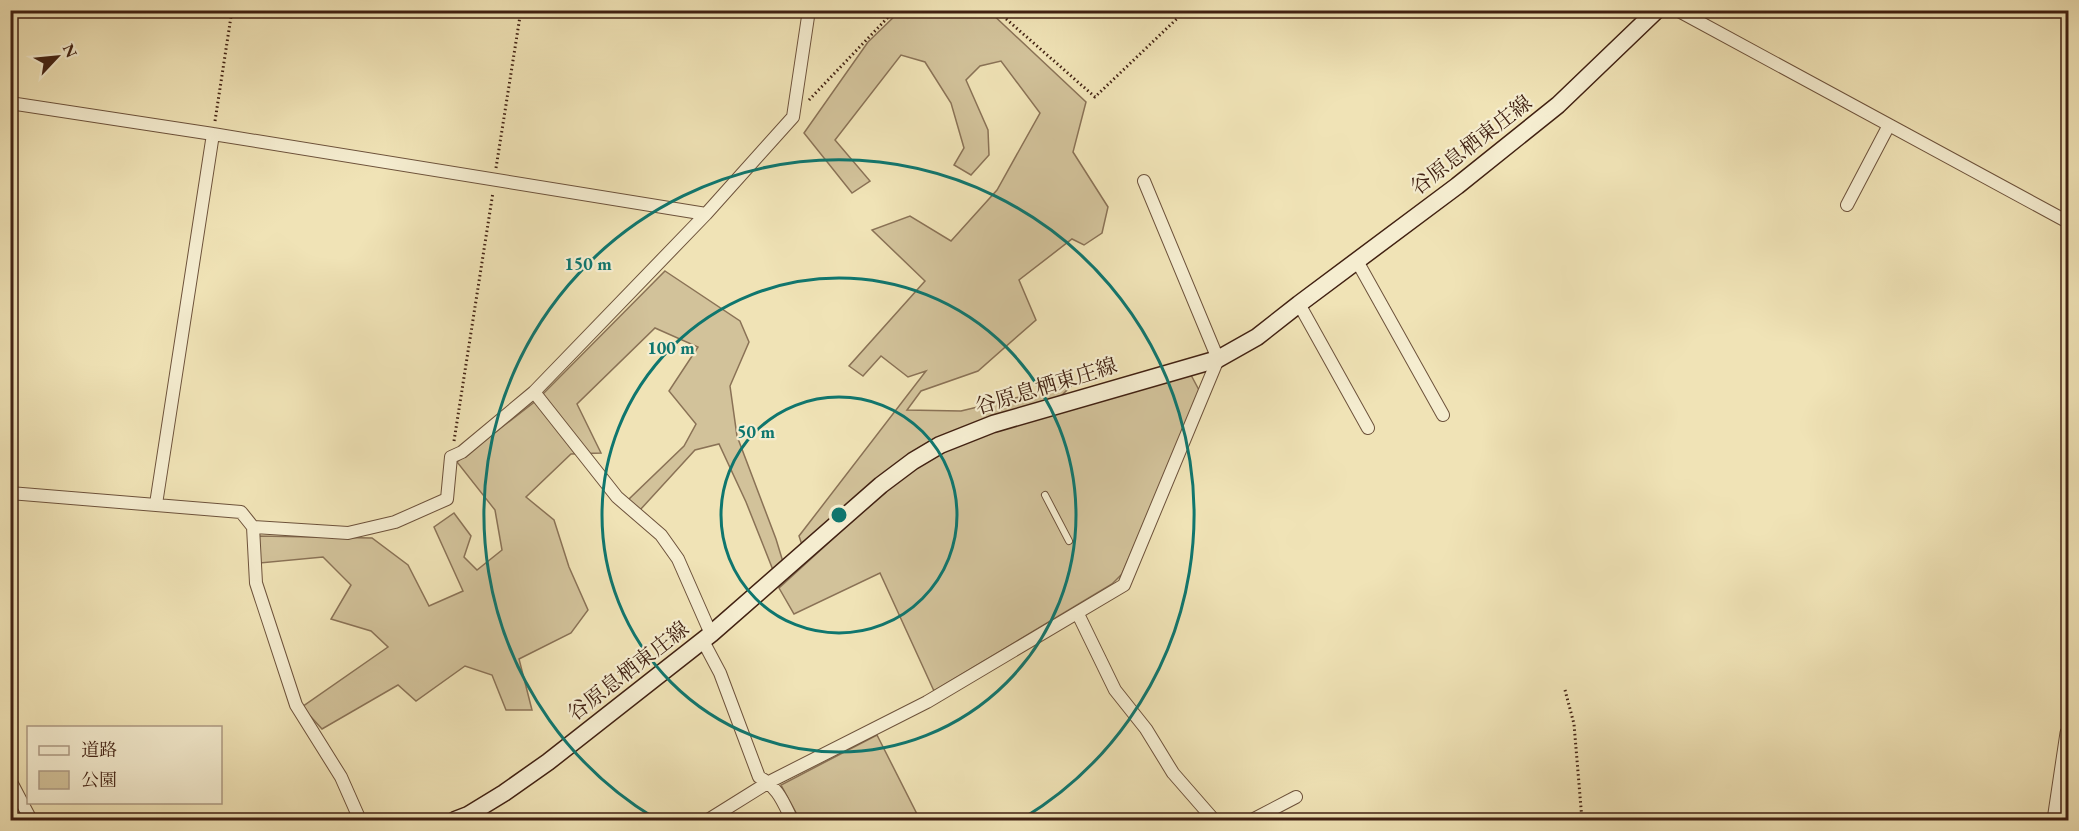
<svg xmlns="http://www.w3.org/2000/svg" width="2079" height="831" font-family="'EB Garamond','Noto Serif JP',serif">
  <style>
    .green { fill: #d2c29a; stroke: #8a7256; stroke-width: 1.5 }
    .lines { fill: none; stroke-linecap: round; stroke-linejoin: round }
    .service-casing { stroke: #6d523b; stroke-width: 8 }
    .minor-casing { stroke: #6d523b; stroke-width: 14 }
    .tertiary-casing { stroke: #6d523b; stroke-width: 17 }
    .secondary-casing { stroke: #412112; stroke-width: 19 }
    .path { stroke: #412112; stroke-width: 3; stroke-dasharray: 1.5 3; stroke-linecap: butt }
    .service { stroke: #f5edd0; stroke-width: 6 }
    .minor { stroke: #f5edd0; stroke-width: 12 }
    .tertiary { stroke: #f5edd0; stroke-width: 15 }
    .secondary { stroke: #f5edd0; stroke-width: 16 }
    .ring { fill: none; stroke: #0f766e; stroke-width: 3 }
    .labels { text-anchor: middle; stroke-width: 4.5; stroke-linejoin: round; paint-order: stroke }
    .street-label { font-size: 21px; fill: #412112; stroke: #f5edd0 }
    .centre { fill: #0f766e; stroke: #f5edd0; stroke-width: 3 }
    .ring-label { font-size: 18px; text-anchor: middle; font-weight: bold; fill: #0f766e; stroke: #f5edd0; stroke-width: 4.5; stroke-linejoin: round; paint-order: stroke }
  </style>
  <rect width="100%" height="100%" fill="#f0e3b6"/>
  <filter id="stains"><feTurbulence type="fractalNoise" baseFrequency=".00333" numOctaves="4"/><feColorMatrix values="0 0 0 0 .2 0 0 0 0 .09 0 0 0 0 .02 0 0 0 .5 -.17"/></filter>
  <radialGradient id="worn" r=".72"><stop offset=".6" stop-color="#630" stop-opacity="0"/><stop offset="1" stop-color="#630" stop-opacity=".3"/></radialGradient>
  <path class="green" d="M 900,11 L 989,11 L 1086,102 L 1073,152 L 1108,207 L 1102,233 L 1084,245 L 1072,239 L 1019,280 L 1036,320 L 978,371 L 921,391 L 907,410 L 961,411 L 1073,384 L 1061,396 L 985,420 L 802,545 L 799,536 L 926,371 L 908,377 L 881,356 L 863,376 L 849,366 L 925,281 L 872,230 L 910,216 L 951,241 L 997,190 L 1040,113 L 1001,61 L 980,66 L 966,80 L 988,130 L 989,155 L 971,175 L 954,165 L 964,148 L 951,103 L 925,62 L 901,55 L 835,140 L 870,181 L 852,193 L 804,133 L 868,42 Z
    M 665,271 L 740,321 L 749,342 L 730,386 L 737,436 L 776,539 L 783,562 L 773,570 L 746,502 L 719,444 L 695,450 L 640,510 L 627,501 L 684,446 L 696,424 L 669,391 L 698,347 L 655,328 L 577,404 L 601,453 L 571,454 L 526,497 L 554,520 L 569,567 L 588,610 L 571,633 L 519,659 L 532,710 L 506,710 L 492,675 L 465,666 L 416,701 L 398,685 L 322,729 L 302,707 L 388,647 L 371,631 L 331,619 L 351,585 L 323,557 L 260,563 L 257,536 L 372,538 L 408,565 L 429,606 L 463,591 L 434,527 L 454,513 L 471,536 L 464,557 L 477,570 L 502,550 L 495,510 L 457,462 L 537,400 Z
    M 1191,375 L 1200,392 L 1122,574 L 1112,584 L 934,691 L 880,573 L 794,614 L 779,588 L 882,494 L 916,468 L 947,449 L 999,429 Z
    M 877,735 L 920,820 L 800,820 L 781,785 Z"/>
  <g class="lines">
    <defs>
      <path id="service" d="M 1045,495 L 1069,541"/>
      <path id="minor" d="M 1677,10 L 2068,222
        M 10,103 L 213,134 L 706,214
        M 1847,205 L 1889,125
        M 1357,261 L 1443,415
        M 1299,304 L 1368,428
        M 534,392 L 617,497 L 661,535 L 678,559 L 711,634
        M 10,493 L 241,512 L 253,527 L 256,583 L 296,705 L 341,777 L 360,820
        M 156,504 L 213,134
        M 253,527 L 348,533 L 395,522 L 447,499 L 451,457 L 462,452 L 534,392 L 706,214 L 793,117 L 809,10
        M 1078,614 L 1115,690 L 1146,729 L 1173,773 L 1214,820
        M 703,641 L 720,673 L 759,777 C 778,787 783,802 792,820
        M 10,780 L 31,820
        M 708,820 L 769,782 L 927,702 L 1124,585 L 1218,359 L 1144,181
        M 1252,820 L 1296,797"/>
      <path id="tertiary" d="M 2055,820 L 2068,733"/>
      <path id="secondary" d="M 455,820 L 468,815 L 504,793 L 548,762 L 711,634 L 881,485 L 913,461 L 940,445 L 993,424 L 1218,359 L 1257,337 L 1299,304 L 1457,186 L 1558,105 L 1657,10"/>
    </defs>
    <use href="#service" class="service-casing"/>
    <use href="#minor" class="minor-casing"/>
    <use href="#tertiary" class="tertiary-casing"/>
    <use href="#secondary" class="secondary-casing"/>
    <path class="path" d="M 996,10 L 1095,97 L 1186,10
      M 809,100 L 895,10
      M 215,121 L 232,10
      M 496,168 L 521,10
      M 454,441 L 493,192
      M 1565,690 L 1574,724 L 1582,820"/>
    <use href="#service" class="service"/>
    <use href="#minor" class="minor"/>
    <use href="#tertiary" class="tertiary"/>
    <use href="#secondary" class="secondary"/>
  </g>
  <g class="ring">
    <circle cx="839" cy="515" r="118"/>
    <circle cx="839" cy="515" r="237"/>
    <path d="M656 819A355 355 0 1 1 1022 819"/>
  </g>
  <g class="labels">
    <g class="street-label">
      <text transform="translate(1471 145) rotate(-38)" y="7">谷原息栖東庄線</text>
      <text transform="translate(1046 386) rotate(-17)" y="7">谷原息栖東庄線</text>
      <text transform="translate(628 671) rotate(-38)" y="7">谷原息栖東庄線</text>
    </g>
  </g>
  <circle cx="839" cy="515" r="9" class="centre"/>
  <g class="ring-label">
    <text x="588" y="270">150 m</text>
    <text x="671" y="354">100 m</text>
    <text x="756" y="438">50 m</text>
  </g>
  <rect width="2079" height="831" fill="none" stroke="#f0e3b6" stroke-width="36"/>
  <rect x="12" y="12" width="2055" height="807" fill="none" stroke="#412112" stroke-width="3"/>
  <rect x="18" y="18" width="2043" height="795" fill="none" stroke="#412112" stroke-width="1.5"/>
  <rect x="27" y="726" width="195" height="78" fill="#f5edd0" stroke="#ad9b84" stroke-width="1.5"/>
  <rect x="39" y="746" width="30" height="9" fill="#f5edd0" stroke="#ad9b84" stroke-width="1.5"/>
  <text x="81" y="756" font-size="18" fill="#412112">道路</text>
  <rect x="39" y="771" width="30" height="18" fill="#d2c29a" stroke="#ad9b84" stroke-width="1.5"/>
  <text x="81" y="786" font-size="18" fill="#412112">公園</text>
  <g transform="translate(57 57) rotate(64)" stroke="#f5edd0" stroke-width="4.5" paint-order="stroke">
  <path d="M0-4.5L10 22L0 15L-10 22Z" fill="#412112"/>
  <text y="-9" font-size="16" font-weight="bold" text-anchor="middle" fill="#412112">N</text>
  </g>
  <rect width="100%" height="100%" filter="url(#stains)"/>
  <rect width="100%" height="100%" fill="url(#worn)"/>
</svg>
